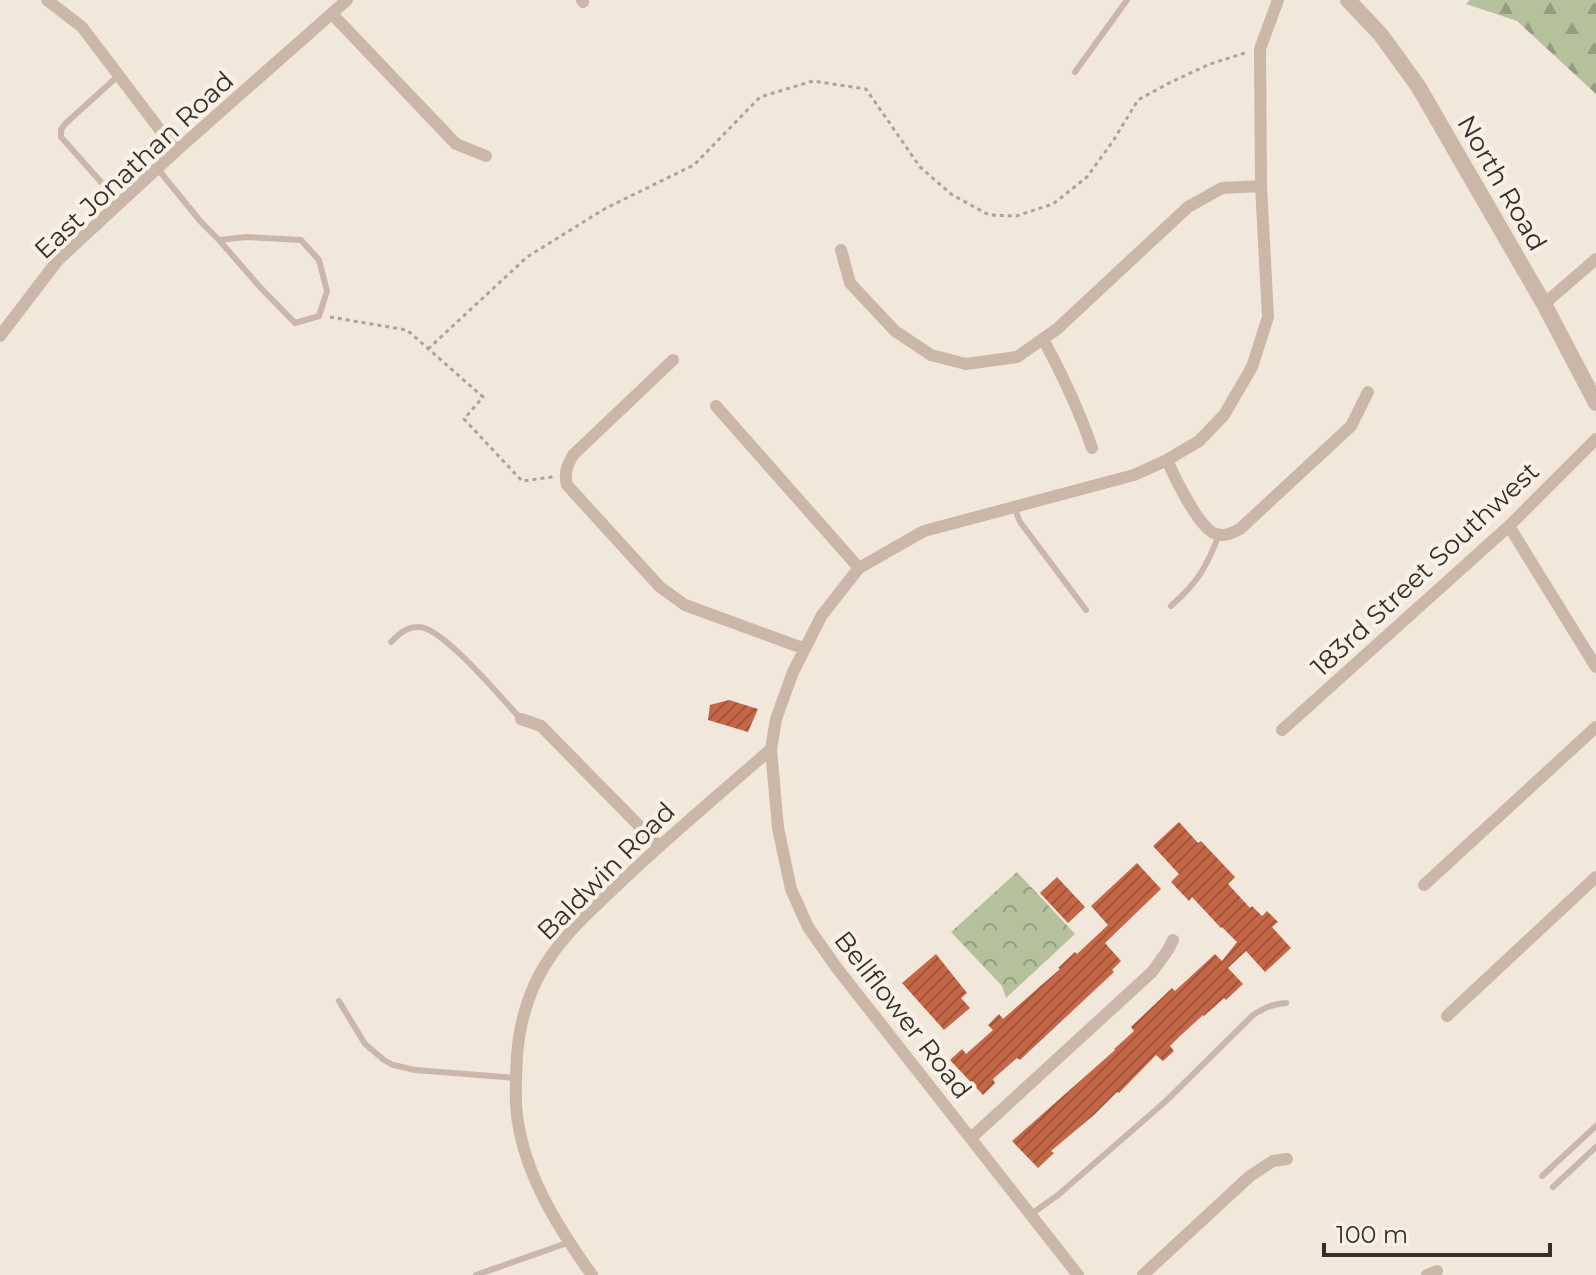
<svg xmlns="http://www.w3.org/2000/svg" width="1596" height="1275" font-family="Montserrat,sans-serif">
  <style>
    .forest { fill: url(#forest-firs) }
    .park { fill: url(#park-crowns) }
    .building { fill: url(#building-hatch) }
    .lines { fill: none; stroke-linecap: round; stroke-linejoin: round }
    .path { stroke: #b5a192; stroke-width: 3; stroke-dasharray: 4 4; stroke-linecap: butt }
    .service { stroke: #cab7a7; stroke-width: 6 }
    .minor { stroke: #cab7a7; stroke-width: 12 }
    .tertiary { stroke: #cab7a7; stroke-width: 16 }
    .labels { text-anchor: middle; stroke-width: 8; stroke-linejoin: round; paint-order: stroke }
    .street-label { font-size: 26px; fill: #362d28; stroke: #f9f1e8 }
  </style>
  <defs>
    <pattern id="forest-firs" width="22" height="20" patternUnits="userSpaceOnUse" patternTransform="scale(2)"><rect width="22" height="20" fill="#b4c19c"/><path d="M5 1l3.5 6h-7zM16 11l3.5 6h-7z" fill="#939d7f"/></pattern>
    <pattern id="park-crowns" width="20" height="18" patternUnits="userSpaceOnUse" patternTransform="scale(2)"><rect width="20" height="18" fill="#b4c19c"/><path d="M2 6a3 3 0 1 1 6 0M12 15a3 3 0 1 1 6 0" fill="none" stroke="#939d7f"/></pattern>
    <pattern id="building-hatch" width="6" height="6" patternUnits="userSpaceOnUse" patternTransform="scale(2)"><rect width="6" height="6" fill="#c56646"/><path d="M-1 1l2-2M0 6l6-6M5 7l2-2" fill="none" stroke="#a1543a"/></pattern>
  </defs>
  <rect width="100%" height="100%" fill="#f2e7db"/>
  <path class="forest" d="M 1470,0 L 1596,0 L 1596,94 L 1517,21 L 1466,4 Z"/>
  <path class="park" d="M 1017,872 L 1075,934 L 1006,998 L 1002,986 L 951,932 Z"/>
  <path class="building" d="M 729,700 L 758,709 L 748,732 L 708,720 L 710,705 Z
    M 1179,822 L 1198,843 L 1201,841 L 1235,877 L 1228,884 L 1250,908 L 1252,906 L 1262,916 L 1267,911 L 1278,922 L 1272,927 L 1291,948 L 1265,972 L 1246,951 L 1228,968 L 1243,984 L 1226,1000 L 1224,998 L 1204,1016 L 1203,1015 L 1179,1037 L 1170,1046 L 1174,1051 L 1163,1061 L 1156,1055 L 1119,1093 L 1117,1092 L 1094,1115 L 1051,1151 L 1054,1153 L 1038,1168 L 1012,1141 L 1115,1050 L 1114,1049 L 1134,1031 L 1131,1027 L 1172,988 L 1175,991 L 1215,954 L 1222,961 L 1237,942 L 1222,927 L 1221,928 L 1192,897 L 1189,901 L 1171,882 L 1179,874 L 1153,846 Z
    M 1137,863 L 1161,889 L 1105,943 L 1121,961 L 1112,970 L 1114,972 L 1020,1060 L 1017,1058 L 993,1079 L 995,1083 L 983,1095 L 950,1060 L 962,1049 L 966,1054 L 993,1030 L 988,1025 L 999,1014 L 1003,1019 L 1060,969 L 1058,968 L 1075,952 L 1077,954 L 1108,925 L 1091,906 Z
    M 1057,877 L 1085,907 L 1068,923 L 1040,893 Z
    M 936,954 L 967,993 L 961,998 L 970,1008 L 944,1030 L 902,983 Z"/>
  <g class="lines">
    <path class="path" d="M 330,317 L 407,330 L 483,397 L 464,419 L 522,481 L 553,477
      M 428,349 L 527,257 L 606,208 L 694,165 L 760,97 L 813,81 L 866,89 L 920,167 L 951,194 L 989,215 L 1016,216 L 1053,204 L 1087,177 L 1113,141 L 1138,100 L 1171,82 L 1210,64 L 1248,52"/>
    <path class="service" d="M 1075,72 L 1127,0
      M 119,75 L 65,124 L 61,130 L 61,137 L 101,182 L 121,201
      M 157,168 L 201,222 L 219,240 L 246,237 L 301,240 L 319,260 L 327,291 L 319,316 L 295,323 L 259,286 L 219,240
      M 1014,507 L 1020,522 L 1086,610
      M 1171,606 C 1198,582 1206,568 1219,535
      M 391,642 C 399,634 406,627 418,627 C 441,625 503,700 521,719
      M 339,1001 L 365,1044 L 384,1060 L 393,1065 L 415,1070 L 516,1078
      M 1542,1176 L 1596,1126
      M 1553,1187 L 1596,1147
      M 1030,1215 L 1058,1195 L 1166,1101 L 1253,1015 C 1264,1008 1272,1004 1286,1003
      M 476,1275 L 570,1242"/>
    <path class="minor" d="M 47,0 L 82,27 L 176,151
      M 582,0 L 583,2
      M 332,14 L 456,144 L 486,156
      M 841,250 L 850,283 L 895,331 L 931,355 L 966,364 L 1017,357 L 1057,329 L 1188,207 L 1222,188 L 1261,186
      M 1544,304 L 1596,259
      M 0,336 L 58,260 L 176,151 L 347,0
      M 1043,339 C 1062,374 1079,410 1092,448
      M 673,360 L 573,455 C 567,466 564,473 567,485 L 660,587 L 685,605 L 805,649
      M 716,406 L 859,568
      M 1167,460 C 1174,476 1199,529 1216,534 C 1225,537 1232,533 1240,529 L 1351,426 L 1368,392
      M 1509,526 L 1596,667
      M 521,719 L 541,726 L 659,846
      M 1282,730 L 1509,526 L 1596,439
      M 1424,885 L 1596,727
      M 1447,1016 L 1596,877
      M 971,1138 L 1152,972 L 1168,950 L 1173,940
      M 592,1275 C 561,1232 529,1182 519,1128 C 514,1104 516,1080 517,1055 C 520,1019 531,983 553,953 C 573,925 600,902 625,878 C 672,834 722,792 771,749
      M 1078,1275 L 836,967 L 808,927 L 791,889 L 778,828 L 771,749 L 776,719 L 793,672 L 822,615 L 859,568 L 924,531 L 1134,475 L 1167,460 L 1199,441 L 1224,415 L 1252,367 L 1268,317 L 1261,186 L 1260,49 L 1278,0
      M 1143,1275 L 1250,1176 L 1273,1161 L 1287,1159
      M 1427,1275 L 1437,1271"/>
    <path class="tertiary" d="M 1348,0 L 1381,35 L 1418,86 L 1544,304 L 1596,403"/>
  </g>
  <g class="labels">
    <g class="street-label">
      <text transform="translate(134 165) rotate(-43)" y="9">East Jonathan Road</text>
      <text transform="translate(1502 183) rotate(60)" y="9">North Road</text>
      <text transform="translate(1425 569) rotate(-43)" y="9">183rd Street Southwest</text>
      <text transform="translate(606 871) rotate(-45)" y="9">Baldwin Road</text>
      <text transform="translate(903 1015) rotate(52)" y="9">Bellflower Road</text>
    </g>
  </g>
  <path d="M1324 1243v12h226v-12" fill="none" stroke="#362d28" stroke-width="4"/>
  <text x="1336" y="1243" font-size="24" fill="#362d28" stroke="#f9f1e8" stroke-width="6" paint-order="stroke">100 m</text>
</svg>
